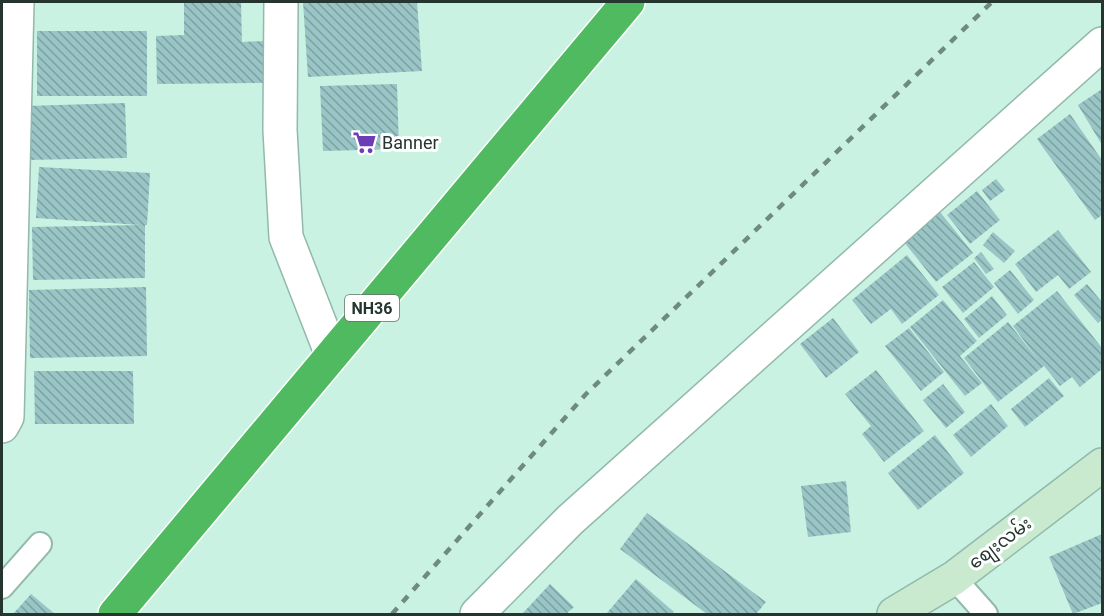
<svg xmlns="http://www.w3.org/2000/svg" width="1104" height="616" font-family="Roboto,'Noto Sans Myanmar',sans-serif">
  <style>
    .building { fill: url(#building-back-hatch) }
    .lines { fill: none; stroke-linecap: round; stroke-linejoin: round }
    .lane-casing { stroke: #92b9ab; stroke-width: 26 }
    .street-casing { stroke: #92b9ab; stroke-width: 36 }
    .secondary-casing { stroke: #92b9ab; stroke-width: 36 }
    .highway-casing { stroke: #fff; stroke-width: 36 }
    .lane { stroke: #fff; stroke-width: 22 }
    .street { stroke: #fff; stroke-width: 33 }
    .secondary { stroke: #caeacf; stroke-width: 33 }
    .highway { stroke: #4fba5f; stroke-width: 33 }
    .rail { stroke: #6f8a80; stroke-width: 4.5; stroke-dasharray: 8 8; stroke-linecap: butt }
    .labels { text-anchor: middle; stroke-width: 6; stroke-linejoin: round; paint-order: stroke }
    .shield { fill: #fff; stroke: #66726e; stroke-width: 1.5 }
    .shield-label { font-size: 16px; font-weight: bold; fill: #253530 }
    .poi-label { font-size: 18px; fill: #253530; stroke: #fff; text-anchor: start }
    .street-label { font-size: 18px; fill: #253530; stroke: #fff }
  </style>
  <defs>
    <pattern id="building-back-hatch" width="6" height="6" patternUnits="userSpaceOnUse" patternTransform="scale(1.5)"><rect width="6" height="6" fill="#99c5c6"/><path d="M-1 5l2 2M0 0l6 6M5-1l2 2" fill="none" stroke="#7da1a1"/></pattern>
  </defs>
  <rect width="100%" height="100%" fill="#c9f2e3"/>
  <path class="building" d="M 184,2 L 241,2 L 242,42 L 264,41 L 265,83 L 157,84 L 156,36 L 184,35 Z
    M 303,2 L 417,2 L 422,71 L 308,77 Z
    M 37,31 L 147,31 L 147,96 L 37,96 Z
    M 397,84 L 399,149 L 323,151 L 320,86 Z
    M 1102,89 L 1102,145 L 1078,105 Z
    M 125,103 L 127,158 L 28,160 L 26,106 Z
    M 1070,114 L 1102,160 L 1102,215 L 1095,220 L 1037,139 Z
    M 39,167 L 150,173 L 147,225 L 145,225 L 145,278 L 33,280 L 32,227 L 140,225 L 36,218 Z
    M 996,179 L 1005,190 L 990,201 L 982,190 Z
    M 977,191 L 1000,220 L 970,244 L 947,215 Z
    M 940,212 L 973,253 L 936,282 L 904,242 Z
    M 1058,230 L 1091,272 L 1069,289 L 1058,275 L 1036,292 L 1015,264 Z
    M 993,232 L 1015,251 L 1004,263 L 983,245 Z
    M 981,252 L 994,269 L 986,274 L 974,258 Z
    M 907,255 L 939,295 L 902,324 L 891,309 L 871,324 L 852,300 Z
    M 974,262 L 994,287 L 963,313 L 942,287 Z
    M 1010,270 L 1034,300 L 1018,314 L 994,283 Z
    M 1087,284 L 1102,302 L 1102,320 L 1098,323 L 1074,295 Z
    M 146,287 L 147,356 L 30,358 L 29,290 Z
    M 1057,291 L 1102,348 L 1102,369 L 1080,387 L 1072,377 L 1060,386 L 1044,366 L 998,402 L 964,358 L 1008,322 L 1039,361 L 1013,326 Z
    M 992,296 L 1007,315 L 979,338 L 964,319 Z
    M 943,300 L 977,341 L 960,356 L 982,383 L 965,396 L 910,327 Z
    M 833,318 L 859,352 L 826,378 L 800,344 Z
    M 909,328 L 944,372 L 921,391 L 885,346 Z
    M 876,370 L 924,431 L 884,462 L 862,434 L 871,426 L 845,394 Z
    M 34,371 L 133,371 L 134,424 L 35,424 Z
    M 1049,378 L 1064,396 L 1025,427 L 1011,409 Z
    M 943,384 L 965,412 L 946,428 L 923,400 Z
    M 991,404 L 1008,426 L 971,457 L 953,435 Z
    M 935,435 L 964,473 L 918,510 L 888,473 Z
    M 846,481 L 851,532 L 808,537 L 801,486 Z
    M 647,513 L 766,602 L 756,614 L 707,614 L 620,549 Z
    M 1102,534 L 1102,603 L 1073,614 L 1049,557 Z
    M 636,579 L 674,612 L 672,614 L 606,614 Z
    M 550,584 L 574,607 L 566,614 L 522,614 Z
    M 31,594 L 55,614 L 13,614 Z"/>
  <g class="lines">
    <defs>
      <path id="lane" d="M 954,578 L 986,614
        M 2,587 L 40,544"/>
      <path id="street" d="M 281,2 L 280,130 L 286,237 L 332,355
        M 2,426 L 7,417 L 17,2
        M 477,614 L 570,520 L 1102,44"/>
      <path id="secondary" d="M 894,614 L 954,578 L 1102,465"/>
      <path id="highway" d="M 115,614 L 628,2"/>
    </defs>
    <use href="#lane" class="lane-casing"/>
    <use href="#street" class="street-casing"/>
    <use href="#secondary" class="secondary-casing"/>
    <use href="#highway" class="highway-casing"/>
    <use href="#lane" class="lane"/>
    <use href="#street" class="street"/>
    <use href="#secondary" class="secondary"/>
    <use href="#highway" class="highway"/>
    <path class="rail" d="M 392,614 L 586,394 L 992,2"/>
  </g>
  <defs>
    <symbol id="supermarket-bare" viewBox="-9 -9 18 18"><path d="M-6-5.5h2.5l.6 2H6L4.5 2H-2.5L-4.4-4H-6ZM-1.5 3.2a1.3 1.3 0 1 0 .1 0ZM3 3.2a1.3 1.3 0 1 0 .1 0Z" fill="#6c3db5" stroke="#fff" stroke-width="2.5" paint-order="stroke"/></symbol>
  </defs>
  <g fill-rule="evenodd">
    <use href="#supermarket-bare" x="348" y="126" width="33" height="33"/>
  </g>
  <g class="labels">
    <rect class="shield" x="345" y="295" width="54" height="26" rx="4.5"/>
    <g class="shield-label">
      <text x="372" y="314">NH36</text>
    </g>
    <g class="poi-label">
      <text x="382" y="149">Banner</text>
    </g>
    <g class="street-label">
      <text transform="translate(1000 543) rotate(-37)" y="6">စျေးလမ်း</text>
    </g>
  </g>
  <rect width="1104" height="616" fill="none" stroke="#253530" stroke-width="6"/>
</svg>
